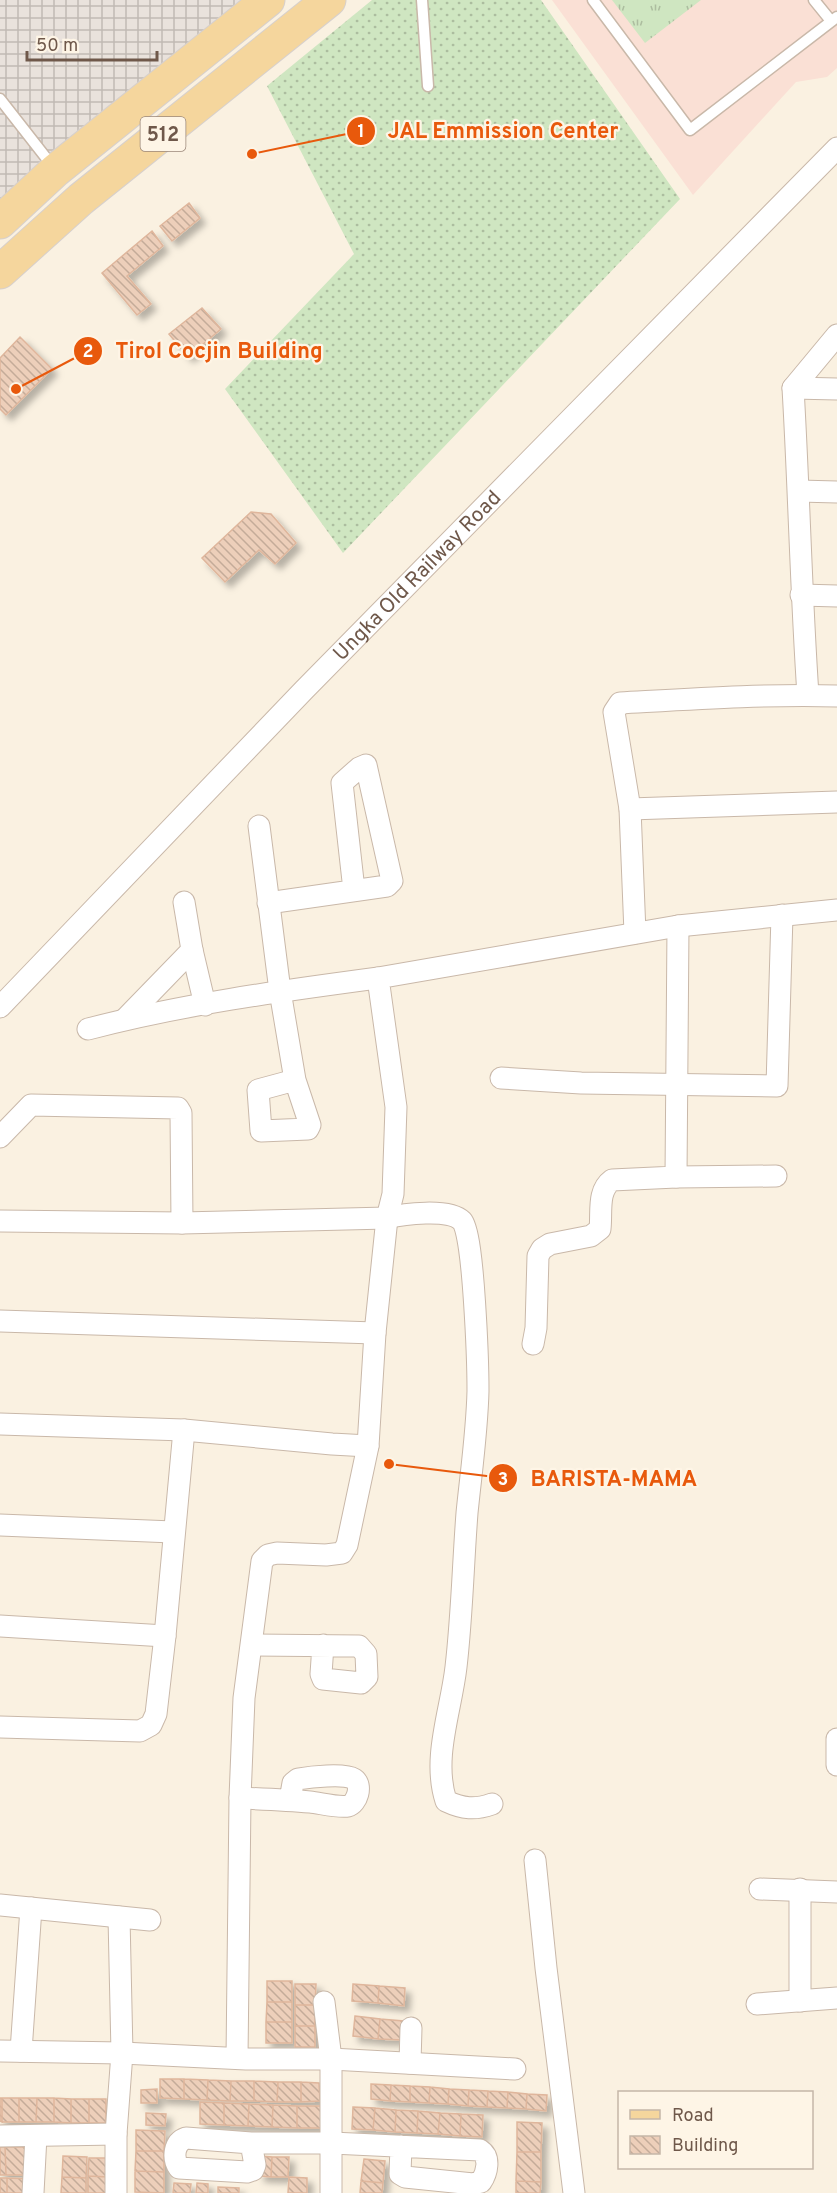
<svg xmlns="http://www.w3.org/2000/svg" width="837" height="2193" font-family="Overpass,sans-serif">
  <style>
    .commercial { fill: #fae0d5 }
    .industrial { fill: url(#industrial-grid) }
    .grass { fill: url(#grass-dots) }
    .park { fill: url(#park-tufts) }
    .building { fill: url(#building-back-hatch); stroke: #dfb69c; stroke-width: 1.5; filter: url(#shadow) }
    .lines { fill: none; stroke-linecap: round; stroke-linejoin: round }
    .lane-casing { stroke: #c9b8a9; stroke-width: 13 }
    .street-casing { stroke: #c9b8a9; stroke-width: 23 }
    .primary-casing { stroke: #d7d0cc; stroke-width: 35 }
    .lane { stroke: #fff; stroke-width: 10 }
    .street { stroke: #fff; stroke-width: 21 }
    .primary { stroke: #f5d69d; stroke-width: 33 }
    .labels { text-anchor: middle; stroke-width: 4.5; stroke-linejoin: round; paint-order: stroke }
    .shield { fill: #fef5e6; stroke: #9a8779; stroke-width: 1.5 }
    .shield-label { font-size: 20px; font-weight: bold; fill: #6f584a }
    .street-label { font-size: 21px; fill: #6f584a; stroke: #fef5e6 }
    .leader { fill: none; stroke: #e8590c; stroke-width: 2 }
    .callout-dot { fill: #e8590c; stroke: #fef5e6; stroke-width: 2 }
    .mark-label { font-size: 18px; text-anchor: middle; font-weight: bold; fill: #fff }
    .callout-label { font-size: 22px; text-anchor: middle; font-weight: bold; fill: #e8590c; stroke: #fef5e6; stroke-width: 4.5; stroke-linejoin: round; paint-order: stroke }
  </style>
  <defs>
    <pattern id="industrial-grid" width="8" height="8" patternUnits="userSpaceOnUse" patternTransform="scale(1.5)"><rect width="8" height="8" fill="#e9e2dc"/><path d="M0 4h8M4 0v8" fill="none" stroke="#c1bab4"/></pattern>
    <pattern id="grass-dots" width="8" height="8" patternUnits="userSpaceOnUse" patternTransform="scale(1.5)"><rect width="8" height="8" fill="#cfe6c1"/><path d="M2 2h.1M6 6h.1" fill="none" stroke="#acbd9f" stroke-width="1.8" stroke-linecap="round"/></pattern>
    <pattern id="park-tufts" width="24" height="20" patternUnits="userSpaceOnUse" patternTransform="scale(1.5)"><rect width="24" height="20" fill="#cfe6c1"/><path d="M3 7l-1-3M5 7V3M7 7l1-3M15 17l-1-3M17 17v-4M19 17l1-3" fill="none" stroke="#acbd9f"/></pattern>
    <pattern id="building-back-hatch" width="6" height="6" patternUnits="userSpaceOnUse" patternTransform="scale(1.5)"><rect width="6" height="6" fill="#edcfba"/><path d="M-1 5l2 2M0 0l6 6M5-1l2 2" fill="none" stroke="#c4ab99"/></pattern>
    <filter id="shadow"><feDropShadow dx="5.5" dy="5.5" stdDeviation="3" flood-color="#0004"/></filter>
  </defs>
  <rect width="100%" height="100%" fill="#faf1e1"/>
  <path class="commercial" d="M 552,0 L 837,0 L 837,68 L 827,77 L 796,82 L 693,195 Z"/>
  <path class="industrial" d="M 0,0 L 246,0 L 0,204 Z"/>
  <path class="grass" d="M 372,0 L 541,0 L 680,199 L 343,553 L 225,389 L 354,254 L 267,86 Z"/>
  <path class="park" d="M 612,0 L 701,0 L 645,43 Z"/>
  <path class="building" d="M 189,203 L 200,218 L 172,241 L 160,226 Z
    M 152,231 L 163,246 L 127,276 L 151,304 L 137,315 L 102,273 Z
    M 202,308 L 221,329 L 188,357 L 169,334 Z
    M 20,337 L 52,369 L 6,415 L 0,409 L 0,358 Z
    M 251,512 L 271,514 L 296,543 L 275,564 L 259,550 L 225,582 L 202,558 Z
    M 267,1981 L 292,1981 L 292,2002 L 267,2002 Z
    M 295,1984 L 316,1984 L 315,2005 L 295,2005 Z
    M 353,1984 L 379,1986 L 378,2003 L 352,2001 Z
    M 379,1986 L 405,1988 L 404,2006 L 378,2003 Z
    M 267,2002 L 292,2002 L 292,2022 L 266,2022 Z
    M 295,2005 L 315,2005 L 315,2026 L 295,2026 Z
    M 355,2016 L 380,2019 L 378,2039 L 353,2036 Z
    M 380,2019 L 404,2021 L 403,2040 L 378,2039 Z
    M 266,2022 L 292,2022 L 292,2043 L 266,2043 Z
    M 295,2026 L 315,2026 L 315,2047 L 295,2047 Z
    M 160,2079 L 184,2079 L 184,2099 L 160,2098 Z
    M 184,2079 L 208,2080 L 207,2100 L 184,2099 Z
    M 208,2080 L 231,2081 L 230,2101 L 207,2100 Z
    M 231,2081 L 254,2081 L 254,2101 L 230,2101 Z
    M 254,2081 L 278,2082 L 277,2102 L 254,2101 Z
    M 278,2082 L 301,2082 L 301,2102 L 277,2102 Z
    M 301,2082 L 319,2083 L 320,2101 L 301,2102 Z
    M 371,2084 L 391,2085 L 390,2101 L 371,2099 Z
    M 391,2085 L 410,2086 L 410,2102 L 390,2101 Z
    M 410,2086 L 430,2087 L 429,2103 L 410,2102 Z
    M 430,2087 L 449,2089 L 448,2104 L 429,2103 Z
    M 157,2089 L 157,2103 L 141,2103 L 141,2090 Z
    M 449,2089 L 469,2090 L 468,2106 L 448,2104 Z
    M 469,2090 L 488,2091 L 487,2107 L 468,2106 Z
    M 488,2091 L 508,2092 L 507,2108 L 487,2107 Z
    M 508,2092 L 527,2094 L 526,2109 L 507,2108 Z
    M 527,2094 L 547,2095 L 546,2111 L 526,2109 Z
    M 0,2098 L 2,2098 L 2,2122 L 0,2121 Z
    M 2,2098 L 19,2098 L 19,2122 L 2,2122 Z
    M 19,2098 L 37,2098 L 36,2122 L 19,2122 Z
    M 37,2098 L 54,2098 L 54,2122 L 36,2122 Z
    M 54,2098 L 71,2099 L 71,2123 L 54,2122 Z
    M 71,2099 L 89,2099 L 89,2123 L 71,2123 Z
    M 89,2099 L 106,2099 L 106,2123 L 89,2123 Z
    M 200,2102 L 224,2103 L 224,2125 L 200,2124 Z
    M 224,2103 L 249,2104 L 248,2126 L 224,2125 Z
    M 249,2104 L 273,2105 L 272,2127 L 248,2126 Z
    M 273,2105 L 297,2106 L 297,2128 L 272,2127 Z
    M 297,2106 L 322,2106 L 321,2128 L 297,2128 Z
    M 353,2107 L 375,2108 L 373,2130 L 352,2129 Z
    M 375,2108 L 396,2110 L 395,2132 L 373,2130 Z
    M 396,2110 L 418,2111 L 417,2133 L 395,2132 Z
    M 418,2111 L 440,2113 L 438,2134 L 417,2133 Z
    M 146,2113 L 166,2114 L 165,2126 L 146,2125 Z
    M 440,2113 L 461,2114 L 460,2136 L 438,2134 Z
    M 461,2114 L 483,2115 L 482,2137 L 460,2136 Z
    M 517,2122 L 542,2123 L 541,2152 L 517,2152 Z
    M 136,2130 L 165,2131 L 164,2151 L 136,2151 Z
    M 0,2147 L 5,2147 L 6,2175 L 0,2175 Z
    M 5,2147 L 30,2147 L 31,2175 L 6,2175 Z
    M 136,2151 L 164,2151 L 164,2172 L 135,2171 Z
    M 517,2152 L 541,2152 L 541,2182 L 516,2181 Z
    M 63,2156 L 87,2157 L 86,2178 L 62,2177 Z
    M 260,2156 L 272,2157 L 271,2177 L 259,2176 Z
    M 272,2157 L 289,2157 L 288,2177 L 271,2177 Z
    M 89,2158 L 109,2158 L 108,2177 L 88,2176 Z
    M 364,2159 L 385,2161 L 383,2183 L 361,2181 Z
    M 135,2171 L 164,2172 L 164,2193 L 135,2192 Z
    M 88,2176 L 108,2177 L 108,2193 L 88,2193 Z
    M 62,2177 L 86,2178 L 86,2193 L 61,2193 Z
    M 289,2177 L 307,2178 L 307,2193 L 288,2193 Z
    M 0,2178 L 7,2178 L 7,2193 L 0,2193 Z
    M 7,2178 L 32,2179 L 32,2193 L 7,2193 Z
    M 361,2181 L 383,2183 L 382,2193 L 360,2193 Z
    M 516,2181 L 541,2182 L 540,2193 L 516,2193 Z
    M 174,2183 L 191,2184 L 190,2193 L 173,2193 Z
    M 197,2183 L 208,2184 L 208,2193 L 196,2193 Z
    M 218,2187 L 239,2188 L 239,2193 L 218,2193 Z"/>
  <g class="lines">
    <defs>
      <path id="lane" d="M 422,0 L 428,86
        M 593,0 L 690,130 L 837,17
        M 814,0 L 831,21
        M 0,99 L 54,168"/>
      <g id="street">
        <path d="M 793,388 L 837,389"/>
        <path d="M 799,491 L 837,492"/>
        <path d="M 801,595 L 837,596"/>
        <path d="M 808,695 C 801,593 799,490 793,388 L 837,335"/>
        <path d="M 630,809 L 837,802"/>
        <path d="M 259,826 L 280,991 L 295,1080 L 310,1125 L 308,1129 L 261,1131 L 258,1090 L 295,1080"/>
        <path d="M 268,903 L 387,886 L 392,881 L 366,765 L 359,768 L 342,783 L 354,890"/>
        <path d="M 635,933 L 630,809 L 614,712 L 620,703 C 692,699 765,694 837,696"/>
        <path d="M 192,950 L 205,1005"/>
        <path id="s1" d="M 0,1007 L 304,690 L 837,148"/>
        <path d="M 125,1019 L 192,950 L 184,902"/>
        <path d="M 88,1029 C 183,1004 281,991 378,978"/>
        <path d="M 501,1078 L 581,1083 L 777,1086 L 782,915"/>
        <path d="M 0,1137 L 31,1105 L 178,1108 L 181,1113 L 182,1223"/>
        <path d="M 676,1177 L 776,1176"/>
        <path d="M 0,1221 L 182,1223 L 387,1218 C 403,1214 449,1208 462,1221 C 474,1233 478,1368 478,1391 C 477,1432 471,1473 467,1513 C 463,1565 462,1616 456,1667 C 451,1711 432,1758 446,1801 C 463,1809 475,1810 492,1804"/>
        <path d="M 0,1321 L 375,1333"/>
        <path d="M 533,1344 L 536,1328 L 538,1256 L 542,1249 L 550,1244 L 591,1236 L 600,1229 C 602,1212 597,1191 612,1180 L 676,1177 L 678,926"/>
        <path d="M 0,1424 L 184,1430 L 332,1444 L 368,1446"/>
        <path d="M 0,1525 L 173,1532"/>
        <path d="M 0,1626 L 165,1636"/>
        <path d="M 252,1645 L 359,1646 L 366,1654 L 367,1677 L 361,1683 L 323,1679 L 321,1674 L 323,1645"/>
        <path d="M 0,1727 L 140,1731 L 151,1725 L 156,1714 L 165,1636 L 184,1430"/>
        <path d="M 837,1739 L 837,1765"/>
        <path d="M 240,1798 C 263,1799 287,1800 310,1802 C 320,1803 339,1808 348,1806 C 357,1804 363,1785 354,1779 C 344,1773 310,1777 298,1779 L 293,1783 L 290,1800"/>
        <path d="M 535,1860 L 546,1968 L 574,2193"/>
        <path d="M 760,1889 L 837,1892"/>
        <path d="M 800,1889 L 800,2001"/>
        <path d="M 0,1905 L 150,1920"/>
        <path d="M 324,2002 L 331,2059 L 331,2193"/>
        <path d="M 757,2004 L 837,1998"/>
        <path d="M 0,2051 L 122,2053 L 246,2059 L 331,2059 L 515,2069"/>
        <path d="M 21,2051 L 31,1908"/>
        <path d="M 237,2058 L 240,1798 L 244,1698 L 262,1561 L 268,1555 L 277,1553 L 326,1555 L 342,1553 L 347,1545 L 368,1446 L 375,1333 L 387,1218 L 393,1194 L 396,1107 L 378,978 L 678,926 L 837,910"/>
        <path d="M 410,2063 L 411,2028"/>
        <path d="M 0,2136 L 116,2134"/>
        <path d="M 251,2143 L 255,2165 L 253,2170 L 247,2172 L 179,2168 C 172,2158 174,2142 186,2138 L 251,2143 L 332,2143 L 480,2150 C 491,2157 487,2173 481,2182 L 473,2184 L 405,2177 L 400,2174 L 401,2146"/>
        <path d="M 33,2193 L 36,2136"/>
        <path d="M 116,2193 L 116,2134 L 122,2053 L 119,1917"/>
      </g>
      <path id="primary" d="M 0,222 L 56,170 L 268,0
        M 0,272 L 81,199 L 329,0"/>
    </defs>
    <use href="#lane" class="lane-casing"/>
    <use href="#street" class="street-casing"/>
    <use href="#primary" class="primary-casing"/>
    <use href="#lane" class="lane"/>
    <use href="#street" class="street"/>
    <use href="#primary" class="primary"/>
  </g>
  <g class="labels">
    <rect class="shield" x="140.5" y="117" width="45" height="34" rx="4.5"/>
    <g class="shield-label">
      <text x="163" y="141">512</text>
    </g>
    <g class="street-label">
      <text dy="7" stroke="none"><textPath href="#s1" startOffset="600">Ungka Old Railway Road</textPath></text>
    </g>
  </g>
  <path class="leader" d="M252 154L361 131M16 389L88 351M389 1464L503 1478"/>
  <g class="callout-dot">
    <circle cx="252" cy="154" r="6"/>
    <circle cx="16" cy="389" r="6"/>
    <circle cx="389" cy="1464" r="6"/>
    <circle cx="361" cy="131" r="15"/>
    <circle cx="88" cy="351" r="15"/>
    <circle cx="503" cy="1478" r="15"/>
  </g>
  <g class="mark-label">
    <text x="361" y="137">1</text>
    <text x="88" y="357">2</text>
    <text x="503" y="1485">3</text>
  </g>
  <g class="callout-label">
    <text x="503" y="138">JAL Emmission Center</text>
    <text x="219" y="358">Tirol Cocjin Building</text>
    <text x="614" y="1486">BARISTA-MAMA</text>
  </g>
  <rect x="618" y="2091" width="195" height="78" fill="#fef5e6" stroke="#c5b6a8" stroke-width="1.5"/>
  <rect x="630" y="2110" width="30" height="9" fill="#f5d69d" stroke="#c5b6a8" stroke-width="1.5"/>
  <text x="672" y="2121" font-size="18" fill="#6f584a">Road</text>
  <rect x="630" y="2136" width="30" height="18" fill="url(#building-back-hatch)" stroke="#c5b6a8" stroke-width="1.5"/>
  <text x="672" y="2151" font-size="18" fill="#6f584a">Building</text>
  <path d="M27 51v9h130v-9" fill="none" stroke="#6f584a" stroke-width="3"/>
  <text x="36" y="51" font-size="18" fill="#6f584a" stroke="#fef5e6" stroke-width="4.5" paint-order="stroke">50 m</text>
</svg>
